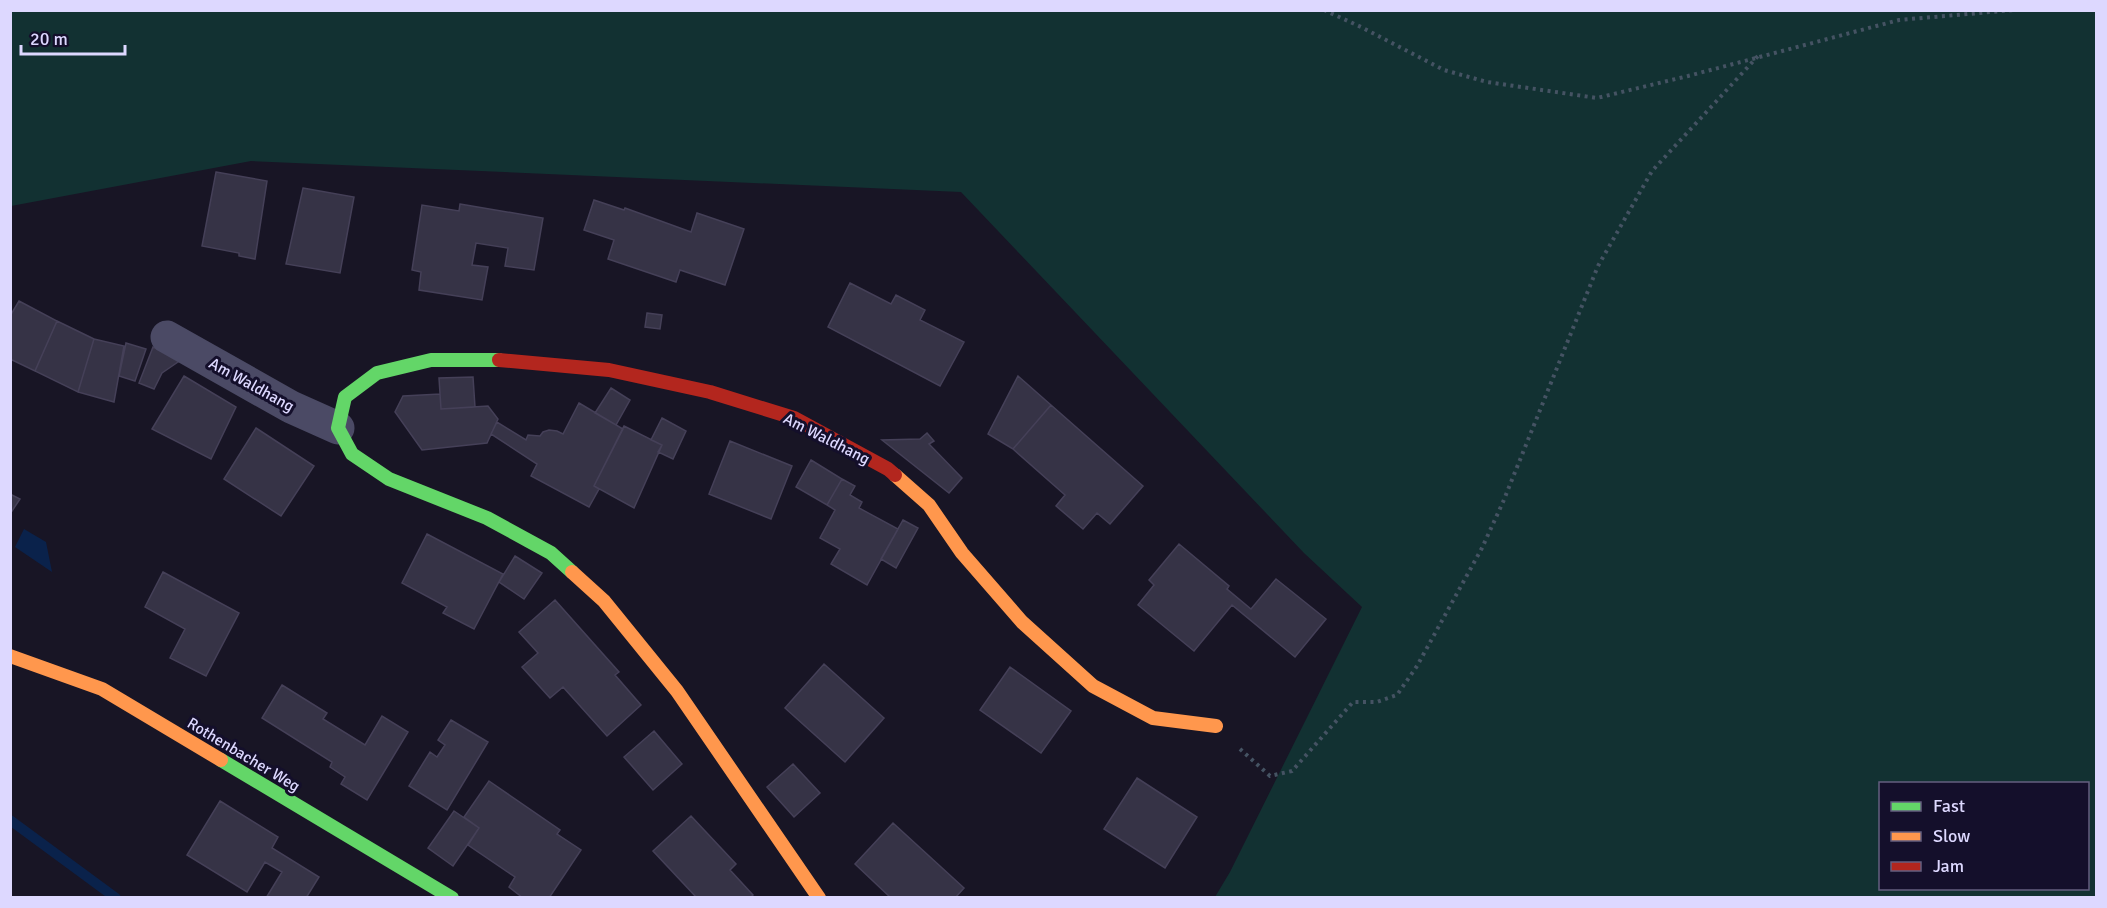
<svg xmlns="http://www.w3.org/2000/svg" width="2107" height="908" font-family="Signika,sans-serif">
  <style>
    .green { fill: #123132; fill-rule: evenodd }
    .water { fill: #0a224b }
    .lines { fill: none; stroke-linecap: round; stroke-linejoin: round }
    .stream { stroke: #0a224b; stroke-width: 10 }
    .building { fill: #363346; stroke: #454058; stroke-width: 1.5 }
    .path { stroke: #455363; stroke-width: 4; stroke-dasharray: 3 4.5; stroke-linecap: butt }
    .street { stroke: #4b4a65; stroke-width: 33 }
    .fast { stroke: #63d668; stroke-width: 14 }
    .slow { stroke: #ff974d; stroke-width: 14 }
    .jam { stroke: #b3261e; stroke-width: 14 }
    .labels { text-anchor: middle; stroke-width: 6; stroke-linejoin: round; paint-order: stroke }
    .street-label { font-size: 16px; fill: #ddd8ff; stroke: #140f2b }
  </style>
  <rect width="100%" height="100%" fill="#181525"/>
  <path class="green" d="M 11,10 L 2096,11 L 2096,897 L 1215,897 L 1230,872 L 1362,607 L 1304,553 L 961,192 L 251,161 L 11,206 ZM 1880,784 L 2088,784 L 2088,888 L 1880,888 Z"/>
  <path class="water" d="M 24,529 L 46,542 L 52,572 L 15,547 Z"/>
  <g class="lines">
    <path class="stream" d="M 10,820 L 116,898"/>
  </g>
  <path class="building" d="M 216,172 L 267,181 L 255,259 L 239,256 L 239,253 L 202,246 Z
    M 303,188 L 354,197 L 340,273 L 286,264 Z
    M 594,200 L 624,210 L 625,208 L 691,232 L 697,213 L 744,229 L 725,285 L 680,270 L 676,282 L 608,259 L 614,240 L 584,230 Z
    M 460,204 L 543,218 L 534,270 L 505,266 L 508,248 L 476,243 L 472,265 L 488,267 L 482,300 L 419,290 L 421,272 L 412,270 L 422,205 L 459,211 Z
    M 850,283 L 891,304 L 896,295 L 925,310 L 920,320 L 964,342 L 940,386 L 828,327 Z
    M 19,301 L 57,321 L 35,371 L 10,359 L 10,316 Z
    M 647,313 L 662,315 L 660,329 L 645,327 Z
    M 57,321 L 94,339 L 78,392 L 35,371 Z
    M 94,339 L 124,346 L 114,402 L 78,392 Z
    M 126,343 L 146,349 L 135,381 L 119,376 Z
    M 153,347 L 181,360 L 162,373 L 154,389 L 139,383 Z
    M 184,376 L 236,407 L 211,459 L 152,429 Z
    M 1018,376 L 1051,405 L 1013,449 L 988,434 Z
    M 473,377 L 475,407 L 441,409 L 439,378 Z
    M 611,388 L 630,400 L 616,425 L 595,413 Z
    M 440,394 L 441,409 L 488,406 L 498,419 L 487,443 L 422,450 L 395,412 L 403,396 Z
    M 579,403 L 623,429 L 594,486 L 599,489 L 589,507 L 531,476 L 537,464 L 491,434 L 497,422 L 526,440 L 528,435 L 540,436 L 543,432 L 549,430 L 557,431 L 563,434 Z
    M 1051,405 L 1143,486 L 1110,524 L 1097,513 L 1083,529 L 1056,506 L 1065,495 L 1013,449 Z
    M 662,418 L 686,431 L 673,459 L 658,452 L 662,445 L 651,440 Z
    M 624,426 L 662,445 L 634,508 L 594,486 Z
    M 256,428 L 314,466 L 281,516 L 224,479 Z
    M 927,433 L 934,441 L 929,444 L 962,478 L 949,493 L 882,440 L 920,439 Z
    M 730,441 L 792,466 L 771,519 L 709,494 Z
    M 811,460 L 842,479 L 827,505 L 796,487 Z
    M 842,479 L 855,486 L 850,495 L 862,502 L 859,508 L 898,529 L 867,585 L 831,564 L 840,549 L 820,538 L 835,510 L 827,505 Z
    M 10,494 L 20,499 L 10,514 Z
    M 903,520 L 918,528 L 896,568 L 881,559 Z
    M 427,534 L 503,574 L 474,629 L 443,613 L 447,607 L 402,583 Z
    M 1179,544 L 1229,586 L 1227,589 L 1251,609 L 1276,579 L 1326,619 L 1295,657 L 1232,605 L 1194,651 L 1138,605 L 1154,585 L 1149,580 Z
    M 515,556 L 542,573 L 524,599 L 499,582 Z
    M 163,572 L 239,613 L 206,676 L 170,658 L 185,629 L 145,607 Z
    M 555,600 L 619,672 L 615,675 L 641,705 L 607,736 L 563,687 L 550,698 L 522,667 L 538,653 L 519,632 Z
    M 824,664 L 884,718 L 845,762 L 785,708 Z
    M 1010,667 L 1071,711 L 1041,753 L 980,710 Z
    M 282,685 L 327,713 L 323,719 L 365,745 L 382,716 L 408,732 L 367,800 L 341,784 L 345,777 L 330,767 L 332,762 L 262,718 Z
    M 451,720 L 488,742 L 447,810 L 409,786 L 430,752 L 437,757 L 445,745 L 438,740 Z
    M 654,731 L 682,764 L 653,790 L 624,757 Z
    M 793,764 L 820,793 L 794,817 L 767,787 Z
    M 1137,778 L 1197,817 L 1165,868 L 1104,829 Z
    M 489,781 L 560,830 L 557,834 L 581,850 L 549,898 L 523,898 L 509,887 L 515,877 L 468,845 L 479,828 L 464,817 Z
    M 220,801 L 278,837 L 272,848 L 319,877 L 306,898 L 266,898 L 282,872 L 265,862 L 247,892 L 187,855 Z
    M 454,811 L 479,828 L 453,866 L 428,848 Z
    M 691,816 L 736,864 L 730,870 L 753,895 L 750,898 L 697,898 L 653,851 Z
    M 893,823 L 964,888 L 955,898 L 891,898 L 855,864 Z"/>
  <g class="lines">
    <path class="path" d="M 1324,10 L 1361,27 L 1444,70 L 1487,82 L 1597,98 L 1688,76 L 1899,20 L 2014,10
      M 1240,749 L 1270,776 L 1292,771 L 1353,702 L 1377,702 L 1397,695 L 1417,666 L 1482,548 L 1503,502 L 1598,266 L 1652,171 L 1758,56"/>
    <path class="street" d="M 167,337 L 291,407 L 338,428"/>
    <path class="fast" d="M 499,360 L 431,360 L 377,373 L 345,397 L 338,428 L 352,454 L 389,479 L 487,518 L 551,553 L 572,572
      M 221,760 L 452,898"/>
    <path class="slow" d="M 895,475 L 929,505 L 962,553 L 1022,622 L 1093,686 L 1153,718 L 1216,726
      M 572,572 L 604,601 L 677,691 L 819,898
      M 10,656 L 102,689 L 221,760"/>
    <path class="jam" d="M 499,360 L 609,370 L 710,392 L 794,418 L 888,469 L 895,475"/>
  </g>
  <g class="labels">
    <g class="street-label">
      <text transform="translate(252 384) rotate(29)" y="6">Am Waldhang</text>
      <text transform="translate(827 438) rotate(27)" y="6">Am Waldhang</text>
      <text transform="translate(244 754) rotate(31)" y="6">Rothenbacher Weg</text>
    </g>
  </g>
  <rect width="2107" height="908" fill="none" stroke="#ddd8ff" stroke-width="24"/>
  <rect x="1879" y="782" width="210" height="108" fill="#140f2b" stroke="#645f80" stroke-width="1.5"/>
  <rect x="1891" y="802" width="30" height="9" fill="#63d668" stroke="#645f80" stroke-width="1.5"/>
  <text x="1933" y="812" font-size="18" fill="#ddd8ff">Fast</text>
  <rect x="1891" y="832" width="30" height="9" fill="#ff974d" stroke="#645f80" stroke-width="1.5"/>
  <text x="1933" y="842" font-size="18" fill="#ddd8ff">Slow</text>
  <rect x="1891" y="862" width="30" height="9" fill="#b3261e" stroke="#645f80" stroke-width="1.5"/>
  <text x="1933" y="872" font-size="18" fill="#ddd8ff">Jam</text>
  <path d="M21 45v9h104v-9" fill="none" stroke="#ddd8ff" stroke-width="3"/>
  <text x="30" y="45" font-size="18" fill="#ddd8ff" stroke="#140f2b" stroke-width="4.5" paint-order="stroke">20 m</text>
</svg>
